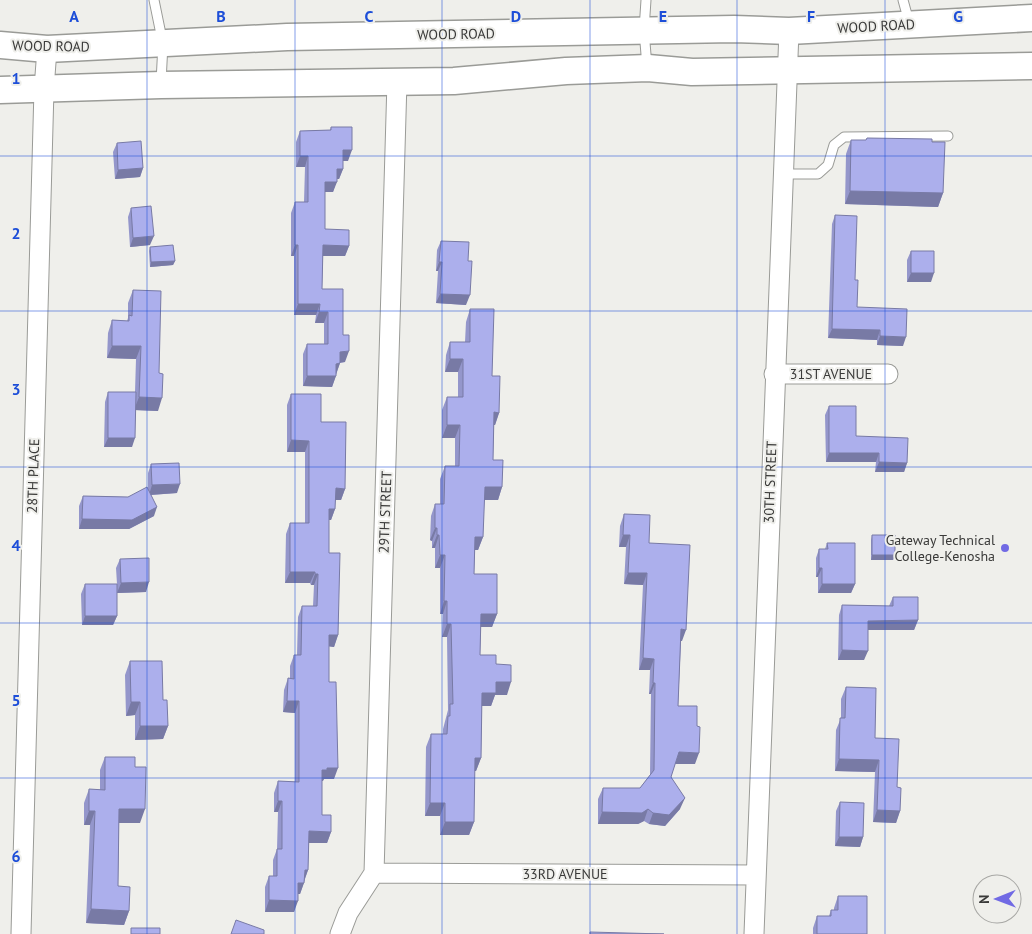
<svg xmlns="http://www.w3.org/2000/svg" width="1032" height="934" font-family="'PT Sans',sans-serif">
  <style>
    .lines { fill: none; stroke-linecap: round; stroke-linejoin: round }
    .lane-casing { stroke: #9a9b97; stroke-width: 11 }
    .street-casing { stroke: #9a9b97; stroke-width: 21 }
    .secondary-casing { stroke: #9a9b97; stroke-width: 29 }
    .lane { stroke: #fff; stroke-width: 9 }
    .street { stroke: #fff; stroke-width: 19 }
    .secondary { stroke: #fff; stroke-width: 26 }
    .wall { fill: #9496cb }
    .shaded-wall { fill: #787aa5 }
    .building { fill: #acafec; stroke: #787aa5 }
    .grid { fill: none; stroke: #1d4ed8; stroke-width: 1; stroke-opacity: 0.55 }
    .poi-dot { fill: #716ae4; stroke: #efefeb; stroke-width: 2 }
    .labels { text-anchor: middle; stroke-width: 4; stroke-linejoin: round; paint-order: stroke }
    .street-label { font-size: 14px; fill: #3a3a39; stroke: #efefeb }
    .poi-label { font-size: 14px; fill: #3a3a39; stroke: #efefeb; text-anchor: end }
    .grid-label { font-size: 16px; text-anchor: middle; font-weight: bold; fill: #1d4ed8; stroke: #efefeb; stroke-width: 4; stroke-linejoin: round; paint-order: stroke }
  </style>
  <rect width="100%" height="100%" fill="#efefeb"/>
  <g class="lines">
    <defs>
      <path id="lane" d="M 154,0 L 163,44 L 161,82
        M 646,0 L 644,30 L 647,67
        M 903,0 L 909,22
        M 783,174 L 818,174 L 828,165 L 834,145 L 844,137 L 948,136"/>
      <path id="street" d="M 774,374 L 888,374
        M 374,873 L 756,875
        M 21,934 L 44,89 L 47,49
        M 340,934 L 348,913 L 374,873 L 397,81
        M 754,934 L 789,31"/>
      <path id="secondary" d="M 0,45 L 47,49 L 287,37 L 734,29 L 789,31 L 1032,18
        M 0,90 L 161,85 L 454,81 L 566,71 L 648,68 L 692,72 L 1032,66"/>
    </defs>
    <use href="#lane" class="lane-casing"/>
    <use href="#street" class="street-casing"/>
    <use href="#secondary" class="secondary-casing"/>
    <use href="#lane" class="lane"/>
    <use href="#street" class="street"/>
    <use href="#secondary" class="secondary"/>
  </g>
  <path class="wall" d="M 331,127 L 348,161 L 343,161 L 343,169 L 339,179 L 337,179 L 333,192 L 325,192 L 325,229 L 349,246 L 345,256 L 323,256 L 322,289 L 343,335 L 345,362 L 340,363 L 332,387 L 303,386 L 303,354 L 307,344 L 324,344 L 324,323 L 315,323 L 316,315 L 294,315 L 294,256 L 291,256 L 291,213 L 295,202 L 304,202 L 305,167 L 296,167 L 296,142 L 300,131 L 330,130 Z
    M 867,138 L 932,142 L 943,193 L 938,207 L 845,204 L 846,154 L 851,140 L 866,140 Z
    M 117,143 L 143,168 L 140,177 L 115,179 L 113,152 Z
    M 131,208 L 150,245 L 130,247 L 128,217 Z
    M 835,215 L 855,280 L 857,307 L 903,346 L 877,345 L 877,340 L 828,338 L 832,224 Z
    M 441,241 L 466,305 L 436,303 L 438,271 L 436,271 L 437,250 Z
    M 150,247 L 175,261 L 173,265 L 150,267 L 149,251 Z
    M 911,251 L 931,282 L 907,282 L 907,260 Z
    M 133,290 L 158,411 L 135,410 L 132,447 L 104,447 L 105,402 L 108,392 L 135,392 L 136,359 L 107,358 L 108,333 L 112,320 L 127,321 L 128,318 L 128,303 Z
    M 470,309 L 492,376 L 499,413 L 495,425 L 494,425 L 493,460 L 502,487 L 498,500 L 484,500 L 483,537 L 478,550 L 475,550 L 474,574 L 497,614 L 492,627 L 481,627 L 480,655 L 496,664 L 507,695 L 495,695 L 491,706 L 482,706 L 481,758 L 476,771 L 474,771 L 474,822 L 469,835 L 440,835 L 440,816 L 425,816 L 426,747 L 431,734 L 443,734 L 443,729 L 448,710 L 447,637 L 442,637 L 443,614 L 440,614 L 440,568 L 435,568 L 435,548 L 432,548 L 432,541 L 430,540 L 431,516 L 435,504 L 440,504 L 440,479 L 445,466 L 455,466 L 455,438 L 442,438 L 442,410 L 447,397 L 458,397 L 458,372 L 445,372 L 446,355 L 450,342 L 465,342 L 466,322 Z
    M 291,394 L 321,422 L 345,489 L 341,500 L 335,500 L 335,509 L 331,520 L 329,520 L 329,553 L 338,635 L 334,647 L 329,646 L 329,682 L 334,779 L 324,779 L 322,781 L 322,815 L 331,832 L 327,843 L 309,843 L 308,870 L 300,894 L 298,894 L 294,912 L 265,912 L 265,887 L 269,876 L 273,876 L 273,860 L 277,849 L 278,812 L 274,812 L 274,793 L 278,781 L 295,782 L 295,713 L 283,712 L 284,690 L 288,678 L 290,679 L 290,666 L 294,655 L 297,655 L 298,617 L 302,606 L 313,606 L 314,585 L 311,585 L 310,583 L 285,583 L 286,534 L 290,523 L 305,523 L 305,452 L 287,452 L 287,405 Z
    M 829,406 L 856,436 L 907,463 L 904,472 L 875,472 L 876,462 L 826,462 L 825,415 Z
    M 151,464 L 177,493 L 151,495 L 154,516 L 129,529 L 79,529 L 79,506 L 83,496 L 128,497 L 148,490 L 148,473 Z
    M 624,514 L 649,543 L 682,641 L 681,641 L 678,706 L 695,764 L 675,764 L 671,777 L 680,809 L 665,826 L 649,824 L 644,821 L 638,824 L 598,824 L 598,799 L 603,788 L 640,788 L 650,775 L 651,694 L 649,694 L 650,670 L 639,670 L 643,585 L 624,584 L 626,547 L 619,547 L 620,526 Z
    M 872,535 L 895,555 L 893,560 L 871,560 L 871,540 Z
    M 827,543 L 855,584 L 851,593 L 818,593 L 818,577 L 816,577 L 816,558 L 819,549 L 825,549 Z
    M 120,559 L 146,592 L 117,593 L 117,616 L 113,625 L 82,625 L 81,594 L 85,584 L 117,584 L 116,568 Z
    M 893,597 L 918,620 L 914,630 L 868,630 L 864,660 L 838,660 L 839,615 L 842,605 L 889,606 Z
    M 130,661 L 163,700 L 168,726 L 163,739 L 135,740 L 135,715 L 126,716 L 125,675 Z
    M 846,687 L 875,738 L 897,787 L 900,811 L 896,823 L 873,822 L 875,772 L 835,771 L 836,730 L 841,718 L 841,699 Z
    M 105,757 L 135,767 L 140,823 L 119,823 L 118,886 L 129,911 L 124,925 L 86,923 L 90,825 L 84,825 L 84,803 L 89,789 L 100,790 L 100,770 Z
    M 840,802 L 863,837 L 860,847 L 835,846 L 836,811 Z
    M 838,896 L 867,934 L 813,934 L 813,928 L 817,916 L 829,916 L 831,910 L 834,910 L 834,908 Z"/>
  <path class="shaded-wall" d="M 343,150 L 352,150 L 348,161 L 339,161 Z
    M 300,156 L 308,156 L 305,167 L 296,167 Z
    M 143,168 L 140,177 L 115,179 L 118,170 Z
    M 337,169 L 343,169 L 339,179 L 334,179 Z
    M 325,182 L 337,182 L 333,192 L 321,192 Z
    M 850,191 L 943,193 L 938,207 L 845,204 Z
    M 154,236 L 150,245 L 130,247 L 133,238 Z
    M 295,245 L 298,245 L 294,256 L 291,256 Z
    M 323,245 L 349,246 L 345,256 L 319,256 Z
    M 175,261 L 173,265 L 150,267 L 151,262 Z
    M 439,262 L 442,262 L 438,271 L 436,271 Z
    M 911,273 L 934,273 L 931,282 L 907,282 Z
    M 440,294 L 470,295 L 466,305 L 436,303 Z
    M 298,304 L 320,304 L 316,315 L 294,315 Z
    M 319,312 L 328,312 L 324,323 L 315,323 Z
    M 832,329 L 880,330 L 877,340 L 828,338 Z
    M 880,336 L 906,337 L 903,346 L 877,345 Z
    M 112,346 L 141,346 L 136,359 L 107,358 Z
    M 349,351 L 345,362 L 336,363 L 340,352 Z
    M 450,359 L 463,359 L 458,372 L 445,372 Z
    M 340,363 L 336,374 L 336,364 Z
    M 307,376 L 336,376 L 332,387 L 303,386 Z
    M 139,397 L 162,398 L 158,411 L 134,410 Z
    M 494,412 L 499,413 L 495,425 L 489,425 Z
    M 447,425 L 460,425 L 455,438 L 442,438 Z
    M 108,438 L 135,438 L 132,447 L 104,447 Z
    M 291,440 L 309,441 L 305,452 L 287,452 Z
    M 829,453 L 879,453 L 876,462 L 826,462 Z
    M 879,462 L 907,463 L 904,472 L 875,472 Z
    M 180,484 L 177,493 L 149,495 L 152,485 Z
    M 485,487 L 502,487 L 498,500 L 480,500 Z
    M 336,488 L 345,489 L 341,500 L 332,500 Z
    M 157,507 L 154,516 L 129,529 L 79,529 L 82,519 Z
    M 329,509 L 335,509 L 331,520 L 325,520 Z
    M 435,528 L 437,528 L 432,541 L 430,540 Z
    M 437,535 L 439,535 L 435,548 L 432,548 Z
    M 623,535 L 630,535 L 626,547 L 619,547 Z
    M 475,537 L 483,537 L 478,550 L 470,550 Z
    M 440,555 L 445,555 L 440,568 L 435,568 Z
    M 872,555 L 895,555 L 893,560 L 871,560 Z
    M 819,568 L 822,568 L 818,577 L 816,577 Z
    M 290,572 L 315,572 L 310,583 L 285,583 Z
    M 628,573 L 647,573 L 643,585 L 624,584 Z
    M 315,574 L 318,574 L 314,585 L 311,585 Z
    M 149,582 L 146,592 L 117,593 L 121,583 Z
    M 822,584 L 855,584 L 851,593 L 818,593 Z
    M 444,601 L 447,601 L 443,614 L 440,614 Z
    M 481,614 L 497,614 L 492,627 L 476,627 Z
    M 85,616 L 117,616 L 113,625 L 82,625 Z
    M 918,620 L 914,630 L 865,630 L 868,621 Z
    M 447,624 L 451,624 L 447,637 L 442,637 Z
    M 681,629 L 686,630 L 682,641 L 677,641 Z
    M 329,635 L 338,635 L 334,647 L 325,646 Z
    M 842,650 L 868,651 L 864,660 L 838,660 Z
    M 643,658 L 654,659 L 650,670 L 639,670 Z
    M 496,682 L 511,682 L 507,695 L 495,695 L 491,706 L 478,706 L 482,693 Z
    M 653,683 L 655,683 L 651,694 L 649,694 Z
    M 287,701 L 299,701 L 295,713 L 283,712 Z
    M 131,702 L 140,702 L 135,715 L 126,716 Z
    M 140,726 L 168,726 L 163,739 L 135,740 Z
    M 679,752 L 699,753 L 695,764 L 675,764 Z
    M 475,758 L 481,758 L 476,771 L 470,771 Z
    M 839,759 L 879,760 L 875,772 L 835,771 Z
    M 327,768 L 338,768 L 334,779 L 324,779 L 323,781 L 318,781 L 322,770 Z
    M 685,798 L 680,809 L 665,826 L 649,824 L 653,813 Z
    M 278,801 L 282,801 L 278,812 L 274,812 Z
    M 430,803 L 445,803 L 440,816 L 425,816 Z
    M 119,809 L 145,809 L 140,823 L 114,823 Z
    M 648,809 L 644,821 L 638,824 L 598,824 L 602,812 Z
    M 877,810 L 900,811 L 896,823 L 873,822 Z
    M 89,811 L 95,811 L 90,825 L 84,825 Z
    M 445,822 L 474,822 L 469,835 L 440,835 Z
    M 309,831 L 331,832 L 327,843 L 305,843 Z
    M 839,837 L 863,837 L 860,847 L 835,846 Z
    M 305,870 L 308,870 L 304,881 Z
    M 298,883 L 304,883 L 300,894 L 294,894 Z
    M 269,900 L 298,901 L 294,912 L 265,912 Z
    M 91,909 L 129,911 L 124,925 L 86,923 Z"/>
  <path class="building" d="M 331,127 L 352,127 L 352,150 L 343,150 L 343,169 L 337,169 L 337,182 L 325,182 L 325,229 L 349,230 L 349,246 L 323,245 L 322,289 L 343,289 L 343,335 L 349,335 L 349,351 L 340,352 L 340,363 L 336,364 L 336,376 L 307,376 L 307,344 L 328,344 L 328,312 L 319,312 L 320,304 L 298,304 L 298,245 L 295,245 L 295,202 L 308,202 L 308,156 L 300,156 L 300,131 L 331,130 Z
    M 867,138 L 932,139 L 932,142 L 945,142 L 943,193 L 850,191 L 851,140 L 866,140 Z
    M 141,141 L 143,168 L 118,170 L 117,143 Z
    M 151,206 L 154,236 L 133,238 L 131,208 Z
    M 835,215 L 857,216 L 855,280 L 858,280 L 857,307 L 907,309 L 906,337 L 880,336 L 880,330 L 832,329 Z
    M 441,241 L 469,242 L 468,261 L 472,261 L 470,295 L 440,294 L 442,262 L 439,262 Z
    M 173,245 L 175,261 L 151,262 L 150,247 Z
    M 911,251 L 934,251 L 934,273 L 911,273 Z
    M 133,290 L 161,291 L 159,373 L 163,374 L 162,398 L 139,397 L 141,346 L 112,346 L 112,320 L 129,321 L 129,315 L 132,316 Z
    M 470,309 L 494,309 L 492,376 L 500,376 L 499,413 L 494,412 L 493,460 L 503,460 L 502,487 L 485,487 L 483,537 L 475,537 L 474,574 L 497,574 L 497,614 L 481,614 L 480,655 L 496,655 L 496,664 L 511,665 L 511,682 L 496,682 L 496,693 L 482,693 L 481,758 L 475,758 L 474,822 L 445,822 L 445,803 L 430,803 L 431,734 L 447,734 L 448,716 L 450,716 L 450,704 L 453,704 L 451,624 L 447,624 L 447,601 L 444,601 L 445,555 L 440,555 L 439,535 L 437,535 L 437,528 L 435,528 L 435,504 L 444,504 L 445,466 L 459,466 L 460,425 L 447,425 L 447,397 L 463,397 L 463,359 L 450,359 L 450,342 L 470,342 Z
    M 108,392 L 136,392 L 135,438 L 108,438 Z
    M 291,394 L 321,394 L 321,422 L 346,422 L 345,489 L 336,488 L 335,509 L 329,509 L 329,553 L 340,553 L 338,635 L 329,635 L 329,682 L 336,682 L 338,768 L 327,768 L 327,770 L 322,770 L 322,815 L 331,815 L 331,832 L 309,831 L 308,870 L 305,870 L 304,883 L 298,883 L 298,901 L 269,900 L 269,876 L 277,876 L 277,849 L 282,849 L 282,801 L 278,801 L 278,781 L 299,782 L 299,701 L 287,701 L 288,678 L 294,679 L 294,655 L 301,655 L 302,606 L 317,606 L 318,574 L 315,574 L 315,572 L 290,572 L 290,523 L 309,523 L 309,441 L 291,440 Z
    M 829,406 L 856,406 L 856,436 L 908,438 L 907,463 L 879,462 L 879,453 L 829,453 Z
    M 179,463 L 180,484 L 152,485 L 151,464 Z
    M 147,487 L 157,507 L 132,520 L 82,519 L 83,496 L 128,497 Z
    M 624,514 L 650,515 L 649,543 L 690,545 L 686,630 L 681,629 L 678,706 L 697,706 L 697,726 L 700,727 L 699,753 L 679,752 L 671,777 L 685,798 L 669,815 L 653,813 L 648,809 L 642,813 L 602,812 L 603,788 L 640,788 L 654,770 L 655,683 L 653,683 L 654,659 L 643,658 L 647,573 L 628,573 L 630,535 L 623,535 Z
    M 872,535 L 895,535 L 895,555 L 872,555 Z
    M 827,543 L 855,543 L 855,584 L 822,584 L 822,568 L 819,568 L 819,549 L 828,549 Z
    M 149,558 L 149,582 L 121,583 L 120,559 Z
    M 85,584 L 117,584 L 117,616 L 85,616 Z
    M 893,597 L 918,597 L 918,620 L 868,621 L 868,651 L 842,650 L 842,605 L 893,606 Z
    M 130,661 L 162,661 L 163,700 L 167,700 L 168,726 L 140,726 L 140,702 L 131,702 Z
    M 846,687 L 876,688 L 875,738 L 899,739 L 897,787 L 901,788 L 900,811 L 877,810 L 879,760 L 839,759 L 840,718 L 845,718 Z
    M 105,757 L 135,757 L 135,767 L 146,767 L 145,809 L 119,809 L 118,886 L 130,887 L 129,911 L 91,909 L 95,811 L 89,811 L 89,789 L 105,790 Z
    M 840,802 L 864,803 L 863,837 L 839,837 Z
    M 838,896 L 867,896 L 867,934 L 817,934 L 817,916 L 831,916 L 831,910 L 838,910 Z
    M 236,920 L 264,930 L 264,934 L 231,934 Z
    M 131,928 L 160,928 L 160,934 L 131,934 Z
    M 590,932 L 664,934 L 590,934 Z"/>
  <path class="grid" d="M 147,0 L 147,934M 295,0 L 295,934M 442,0 L 442,934M 590,0 L 590,934M 737,0 L 737,934M 885,0 L 885,934M 0,156 L 1032,156M 0,311 L 1032,311M 0,467 L 1032,467M 0,623 L 1032,623M 0,778 L 1032,778"/>
  <circle class="poi-dot" cx="1005" cy="548" r="5"/>
  <g class="labels">
    <g class="street-label">
      <text transform="translate(876 26) rotate(-3)" y="5">WOOD ROAD</text>
      <text transform="translate(456 34) rotate(-1)" y="5">WOOD ROAD</text>
      <text transform="translate(51 46) rotate(1)" y="5">WOOD ROAD</text>
      <text x="831" y="379">31ST AVENUE</text>
      <text transform="translate(33 476) rotate(-88)" y="5">28TH PLACE</text>
      <text transform="translate(770 482) rotate(-88)" y="5">30TH STREET</text>
      <text transform="translate(385 512) rotate(-88)" y="5">29TH STREET</text>
      <text x="565" y="879">33RD AVENUE</text>
    </g>
    <g class="poi-label">
      <text x="995" y="545">Gateway Technical<tspan x="995" dy="16">College-Kenosha</tspan></text>
    </g>
  </g>
  <g class="grid-label">
    <text x="74" y="22">A</text>
    <text x="221" y="22">B</text>
    <text x="369" y="22">C</text>
    <text x="516" y="22">D</text>
    <text x="663" y="22">E</text>
    <text x="811" y="22">F</text>
    <text x="958" y="22">G</text>
    <text x="16" y="84">1</text>
    <text x="16" y="239">2</text>
    <text x="16" y="395">3</text>
    <text x="16" y="551">4</text>
    <text x="16" y="706">5</text>
    <text x="16" y="862">6</text>
  </g>
  <g transform="translate(997 899) rotate(269)"><circle r="24" fill="#efefeb" stroke="#a7a7a4"/>
  <path d="M0-4L9 19L0 12L-9 19Z" fill="#716ae4"/>
  <text y="-8" font-size="14" font-weight="bold" text-anchor="middle" fill="#3a3a39">N</text>
  </g>
</svg>
